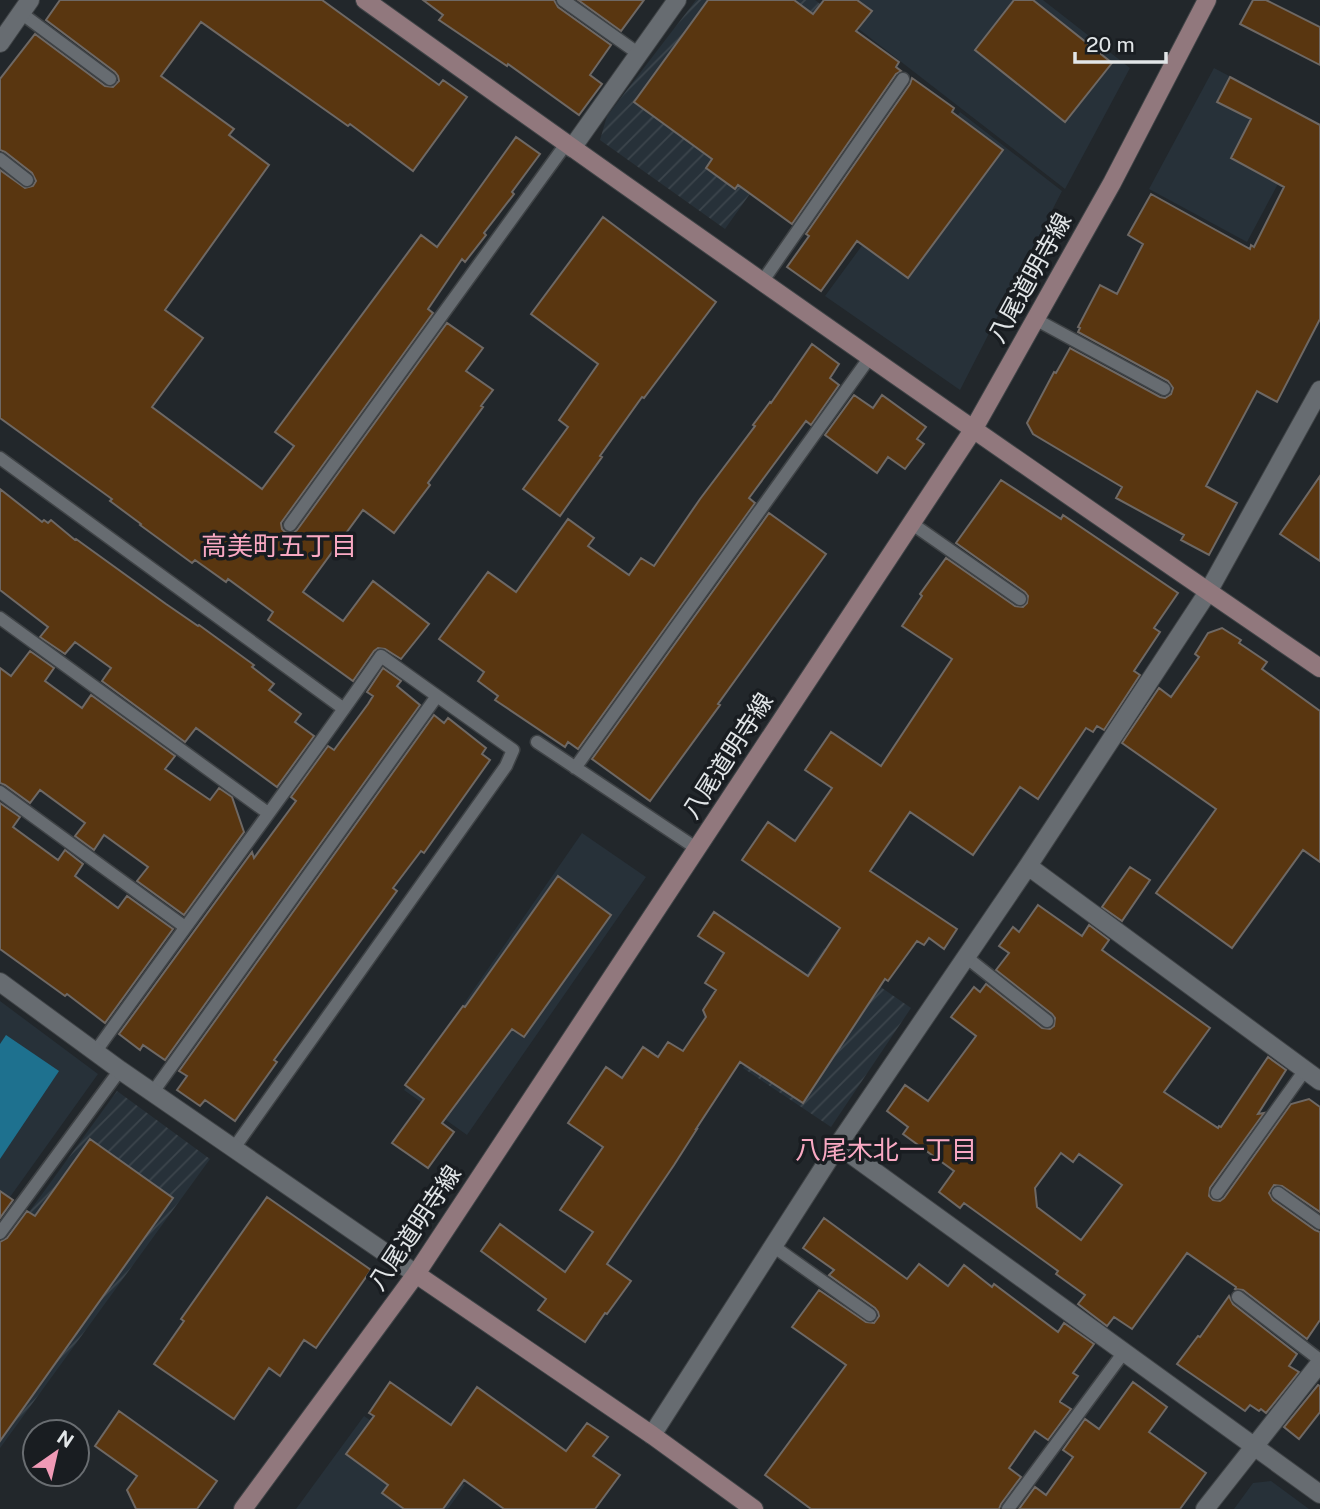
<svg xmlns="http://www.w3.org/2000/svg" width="1320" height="1509" font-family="'Public Sans','Noto Sans JP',sans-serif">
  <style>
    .built { fill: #273139 }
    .industrial { fill: url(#industrial-furrows) }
    .water { fill: #1e718f }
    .building { fill: #593610; stroke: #6e6864; stroke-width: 2; fill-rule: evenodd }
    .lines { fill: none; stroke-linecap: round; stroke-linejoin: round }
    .lane-casing { stroke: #3f4346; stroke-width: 15 }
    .street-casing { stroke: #3f4346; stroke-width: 20 }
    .secondary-casing { stroke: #3f4346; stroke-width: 20 }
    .lane { stroke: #676c71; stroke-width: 12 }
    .street { stroke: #676c71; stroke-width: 18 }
    .secondary { stroke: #91787d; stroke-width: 18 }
    .labels { text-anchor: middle; stroke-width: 7; stroke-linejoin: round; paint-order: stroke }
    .street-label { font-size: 24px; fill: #e2e6e8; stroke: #191d21 }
    .neighbourhood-label { font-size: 26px; fill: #faa9c3; stroke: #191d21 }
  </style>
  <defs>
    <pattern id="industrial-furrows" width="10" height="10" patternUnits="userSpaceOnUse" patternTransform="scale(1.75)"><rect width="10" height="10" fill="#273139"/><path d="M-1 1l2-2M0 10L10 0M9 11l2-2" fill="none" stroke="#3c454c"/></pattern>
  </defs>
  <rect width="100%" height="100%" fill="#22272b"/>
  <path class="built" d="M 855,0 L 1043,0 L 1130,68 L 1065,189 L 842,16 Z
    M 1214,68 L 1312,120 L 1247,242 L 1149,189 Z
    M 960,112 L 1062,191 L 960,390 L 825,296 Z
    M 582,833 L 646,877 L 467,1135 L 404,1090 Z
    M 0,1001 L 98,1074 L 0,1211 Z
    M 364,1416 L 465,1485 L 448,1509 L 296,1509 Z
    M 1271,1481 L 1309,1509 L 1234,1509 L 1253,1483 Z"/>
  <path class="industrial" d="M 696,0 L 815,0 L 862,36 L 725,229 L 600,140 L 607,116 Z
    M 824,948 L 911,1008 L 831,1127 L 743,1068 Z
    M 117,1091 L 210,1159 L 0,1448 L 0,1252 Z"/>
  <path class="water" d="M 6,1035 L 59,1071 L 0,1159 L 0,1044 Z"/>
  <path class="building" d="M 60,0 L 322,0 L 439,85 L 443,80 L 467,97 L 413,171 L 350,124 L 348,126 L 201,22 L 161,76 L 234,129 L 229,135 L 269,165 L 165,310 L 203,338 L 152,407 L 262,489 L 294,446 L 275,432 L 421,235 L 437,247 L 516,137 L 540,154 L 512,192 L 514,194 L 484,233 L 486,235 L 465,262 L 462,259 L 428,309 L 433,313 L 281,523 L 282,529 L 285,532 L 293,533 L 297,530 L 447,323 L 483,348 L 466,371 L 493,390 L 481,406 L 483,407 L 428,483 L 430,485 L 394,533 L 363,510 L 303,592 L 343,621 L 373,581 L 429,624 L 401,659 L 385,649 L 378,648 L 374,651 L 353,681 L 268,620 L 273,612 L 228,579 L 226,582 L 195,560 L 192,563 L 140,525 L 141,524 L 110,501 L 112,499 L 0,418 L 0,170 L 25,188 L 33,186 L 36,181 L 32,173 L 5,152 L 0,150 L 0,79 L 35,34 L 105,86 L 113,87 L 119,81 L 118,76 L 115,72 L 46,20 Z
    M 423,0 L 554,0 L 558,7 L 611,45 L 590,75 L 602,84 L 579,115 L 508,64 L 507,66 L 439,20 L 443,15 Z
    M 578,0 L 644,0 L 621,31 Z
    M 708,0 L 794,0 L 813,14 L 824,0 L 857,0 L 872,11 L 856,31 L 899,62 L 896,67 L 901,71 L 896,74 L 792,224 L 738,185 L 735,189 L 706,168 L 712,159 L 634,102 Z
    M 1014,0 L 1033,0 L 1112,63 L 1065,122 L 975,50 Z
    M 1253,0 L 1266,0 L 1320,27 L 1320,65 L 1240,24 Z
    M 1230,77 L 1320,125 L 1320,319 L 1277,402 L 1257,391 L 1206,486 L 1237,503 L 1209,555 L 1181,540 L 1184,535 L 1116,498 L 1122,487 L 1033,434 L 1027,423 L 1054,372 L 1056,373 L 1070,348 L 1160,397 L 1165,398 L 1171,394 L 1173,388 L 1168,381 L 1078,332 L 1080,328 L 1078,327 L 1100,285 L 1117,294 L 1143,244 L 1128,235 L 1151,194 L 1250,249 L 1251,245 L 1254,247 L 1284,187 L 1231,158 L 1251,119 L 1217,102 Z
    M 912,78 L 954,108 L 952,112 L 1003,150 L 908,278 L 857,241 L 821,291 L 787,267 L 809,236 L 806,234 L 910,84 Z
    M 603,217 L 716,302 L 644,398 L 642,397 L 600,456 L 602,457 L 560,516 L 523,489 L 568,427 L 559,420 L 598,364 L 531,314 Z
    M 812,344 L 839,364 L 830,378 L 839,385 L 811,425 L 806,421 L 749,498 L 755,503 L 578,749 L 568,742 L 565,747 L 495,700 L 498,696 L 478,681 L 484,672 L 439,639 L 488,572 L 516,592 L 568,519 L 594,538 L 588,546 L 629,575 L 641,558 L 654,566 L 700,499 L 755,426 L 753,425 L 770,402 L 771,403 Z
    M 854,395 L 873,408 L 882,395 L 926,427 L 917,439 L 924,444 L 905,469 L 888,457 L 877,473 L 825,435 Z
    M 1320,476 L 1320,561 L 1280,534 Z
    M 1001,480 L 1061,519 L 1063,515 L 1178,593 L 1154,628 L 1160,632 L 1134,671 L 1140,675 L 1104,730 L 1097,726 L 1093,732 L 1086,728 L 1038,799 L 1020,787 L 973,855 L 910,812 L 870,871 L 957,929 L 944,949 L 929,938 L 924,945 L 917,941 L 888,981 L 885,979 L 803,1103 L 740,1062 L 696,1129 L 697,1129 L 674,1165 L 607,1264 L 631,1281 L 607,1314 L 605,1313 L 585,1342 L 538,1310 L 546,1299 L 481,1251 L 500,1224 L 565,1272 L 593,1232 L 560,1210 L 603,1147 L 568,1123 L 606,1067 L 622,1078 L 643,1047 L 658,1057 L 668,1042 L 683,1051 L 706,1017 L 703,1010 L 716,990 L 705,983 L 724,953 L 698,936 L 714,912 L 808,976 L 840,928 L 742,860 L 768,822 L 795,841 L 832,788 L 805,770 L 831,732 L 881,766 L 952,659 L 902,626 L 922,596 L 920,594 L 946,558 L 1015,606 L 1023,607 L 1027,603 L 1028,596 L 1025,592 L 956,543 Z
    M 0,489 L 42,522 L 44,520 L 48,523 L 51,520 L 75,540 L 76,539 L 166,604 L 198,626 L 199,625 L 254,665 L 252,667 L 274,684 L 269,690 L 301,714 L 295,722 L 314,736 L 277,787 L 196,728 L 185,742 L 102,681 L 111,668 L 75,642 L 65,654 L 40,637 L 48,627 L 0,590 Z
    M 769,513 L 826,554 L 718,704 L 720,705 L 650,801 L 592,759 Z
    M 1222,628 L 1241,640 L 1239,643 L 1267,662 L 1262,669 L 1320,711 L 1320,862 L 1303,850 L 1232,948 L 1156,893 L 1216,809 L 1122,743 L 1159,688 L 1171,697 L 1199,657 L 1195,654 L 1208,633 Z
    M 30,651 L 54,668 L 45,681 L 82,708 L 91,695 L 175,756 L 165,769 L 210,800 L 219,788 L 232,797 L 244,832 L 184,915 L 137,881 L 148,867 L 104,835 L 94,850 L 75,836 L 85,823 L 40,790 L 30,803 L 5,785 L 0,783 L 0,668 L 11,676 Z
    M 383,668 L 401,681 L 397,686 L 420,705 L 165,1060 L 143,1045 L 140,1050 L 119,1034 L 252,852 L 254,858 L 296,801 L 291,797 L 328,746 L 334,750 L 368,704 L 373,696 L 367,692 Z
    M 434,715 L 444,723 L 448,718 L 486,748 L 482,754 L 490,760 L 424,853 L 421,851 L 393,888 L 397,891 L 274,1060 L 277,1062 L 235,1121 L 205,1100 L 200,1106 L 177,1090 L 187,1076 L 179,1071 Z
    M 0,803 L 20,817 L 13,827 L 58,860 L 65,850 L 83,864 L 75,876 L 118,908 L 127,896 L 173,929 L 105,1023 L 67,994 L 65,996 L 0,949 Z
    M 1130,867 L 1150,880 L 1122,921 L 1102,907 Z
    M 558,876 L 611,915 L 524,1037 L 512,1029 L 442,1123 L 454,1132 L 428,1168 L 392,1143 L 424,1099 L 405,1085 L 463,1006 L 465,1007 Z
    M 1038,905 L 1082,936 L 1089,925 L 1109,940 L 1102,950 L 1210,1028 L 1164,1092 L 1218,1128 L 1219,1126 L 1221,1127 L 1268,1057 L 1286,1070 L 1258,1114 L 1264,1113 L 1210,1188 L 1209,1196 L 1213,1200 L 1220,1201 L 1224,1198 L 1291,1104 L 1309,1099 L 1320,1107 L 1320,1212 L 1282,1186 L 1274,1185 L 1269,1193 L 1273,1200 L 1315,1230 L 1320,1232 L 1320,1320 L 1307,1339 L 1243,1290 L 1235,1289 L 1236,1287 L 1187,1253 L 1132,1329 L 1114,1317 L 1107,1326 L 1078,1304 L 1085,1295 L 1056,1274 L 1058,1271 L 964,1203 L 960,1208 L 939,1192 L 954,1171 L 903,1134 L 908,1127 L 887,1111 L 905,1085 L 928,1101 L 976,1036 L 951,1017 L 974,987 L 980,992 L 986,984 L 1042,1028 L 1050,1029 L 1054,1026 L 1055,1018 L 1052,1014 L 996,970 L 1009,953 L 999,946 L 1013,927 L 1019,932 ZM 1061,1153 L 1073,1162 L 1079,1154 L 1122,1185 L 1081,1240 L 1037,1207 L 1035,1188 Z
    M 90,1139 L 173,1198 L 0,1441 L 0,1242 L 7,1238 L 27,1211 L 35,1216 Z
    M 0,1191 L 13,1200 L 0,1218 Z
    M 267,1197 L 371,1270 L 316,1348 L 304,1340 L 280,1376 L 269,1368 L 234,1419 L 154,1364 L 184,1321 L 181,1319 Z
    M 824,1218 L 907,1279 L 919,1264 L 948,1286 L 964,1265 L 992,1287 L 994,1284 L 1058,1332 L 1064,1323 L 1094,1344 L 1073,1373 L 1078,1376 L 1060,1401 L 1060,1402 L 1071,1409 L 1048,1440 L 1035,1431 L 1009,1468 L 1021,1477 L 1001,1504 L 999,1509 L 811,1509 L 765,1475 L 846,1365 L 792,1327 L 819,1290 L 866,1322 L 874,1323 L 879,1316 L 878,1312 L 875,1308 L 829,1275 L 834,1270 L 803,1248 Z
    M 1229,1296 L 1233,1304 L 1297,1354 L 1289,1366 L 1299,1372 L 1266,1413 L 1261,1409 L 1259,1411 L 1250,1405 L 1245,1411 L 1177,1364 L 1198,1336 L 1200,1337 Z
    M 390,1382 L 451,1425 L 477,1387 L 566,1451 L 587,1423 L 608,1437 L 593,1456 L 620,1475 L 595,1509 L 504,1509 L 464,1480 L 443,1509 L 404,1509 L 382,1493 L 388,1485 L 346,1454 L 374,1416 L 369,1413 Z
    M 1133,1382 L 1167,1407 L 1149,1432 L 1206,1473 L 1180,1509 L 1019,1509 L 1035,1487 L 1046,1495 L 1073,1457 L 1063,1450 L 1085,1419 L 1099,1429 Z
    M 1318,1385 L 1320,1386 L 1320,1412 L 1299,1439 L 1284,1427 Z
    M 119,1411 L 217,1481 L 197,1509 L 136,1509 L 127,1490 L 137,1476 L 95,1446 Z"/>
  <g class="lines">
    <defs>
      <path id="lane" d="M 563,0 L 639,54
        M 21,13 L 110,79
        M 0,159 L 27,180
        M 762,282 L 903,79
        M 1035,319 L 1164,389
        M 0,458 L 344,709
        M 911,523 L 1020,599
        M 290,525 L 566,144
        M 0,618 L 268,813
        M 537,742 L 696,848
        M 575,768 L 870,357
        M 0,792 L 185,927
        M 966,957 L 1047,1021
        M 96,1051 C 190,919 289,789 381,656 L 513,750 L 506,766 L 234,1148
        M 153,1092 L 437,696
        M 1217,1193 L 1305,1070
        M 1278,1193 L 1320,1223
        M 0,1233 L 120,1070
        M 773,1246 L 870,1315
        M 1238,1297 L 1320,1360
        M 1008,1509 L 1124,1352"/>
      <path id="street" d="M 0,43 L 30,0
        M 572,148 L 677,0
        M 1028,866 L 1320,1081
        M 0,982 L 120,1070 L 416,1274
        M 838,1145 L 1320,1494
        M 652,1435 L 838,1145 L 1028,866 L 1208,592 L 1320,390
        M 1205,1509 L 1320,1363"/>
      <path id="secondary" d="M 365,0 C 681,226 999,449 1320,668
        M 416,1274 L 652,1435 L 754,1509
        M 243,1509 L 416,1274 L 973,430 L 1112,183 L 1207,0"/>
    </defs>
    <use href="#lane" class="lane-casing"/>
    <use href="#street" class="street-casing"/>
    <use href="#secondary" class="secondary-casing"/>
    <use href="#lane" class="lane"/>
    <use href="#street" class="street"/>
    <use href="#secondary" class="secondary"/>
  </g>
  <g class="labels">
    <g class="street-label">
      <text transform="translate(1030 278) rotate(-61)" y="8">八尾道明寺線</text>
      <text transform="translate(728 756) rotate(-57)" y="8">八尾道明寺線</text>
      <text transform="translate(415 1228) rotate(-56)" y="8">八尾道明寺線</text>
    </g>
    <g class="neighbourhood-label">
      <text x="279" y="555">高美町五丁目</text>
      <text x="886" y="1159">八尾木北一丁目</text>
    </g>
  </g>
  <g transform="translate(56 1453) rotate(34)"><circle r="33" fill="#191d21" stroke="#696d71" stroke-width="2"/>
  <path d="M0-5L12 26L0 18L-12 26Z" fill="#f09ab6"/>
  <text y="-10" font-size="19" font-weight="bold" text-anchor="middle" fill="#e2e6e8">N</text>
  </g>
  <path d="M1075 52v10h91v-10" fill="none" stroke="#e2e6e8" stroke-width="3.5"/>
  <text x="1086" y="52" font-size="21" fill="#e2e6e8" stroke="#191d21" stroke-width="5" paint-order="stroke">20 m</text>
</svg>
